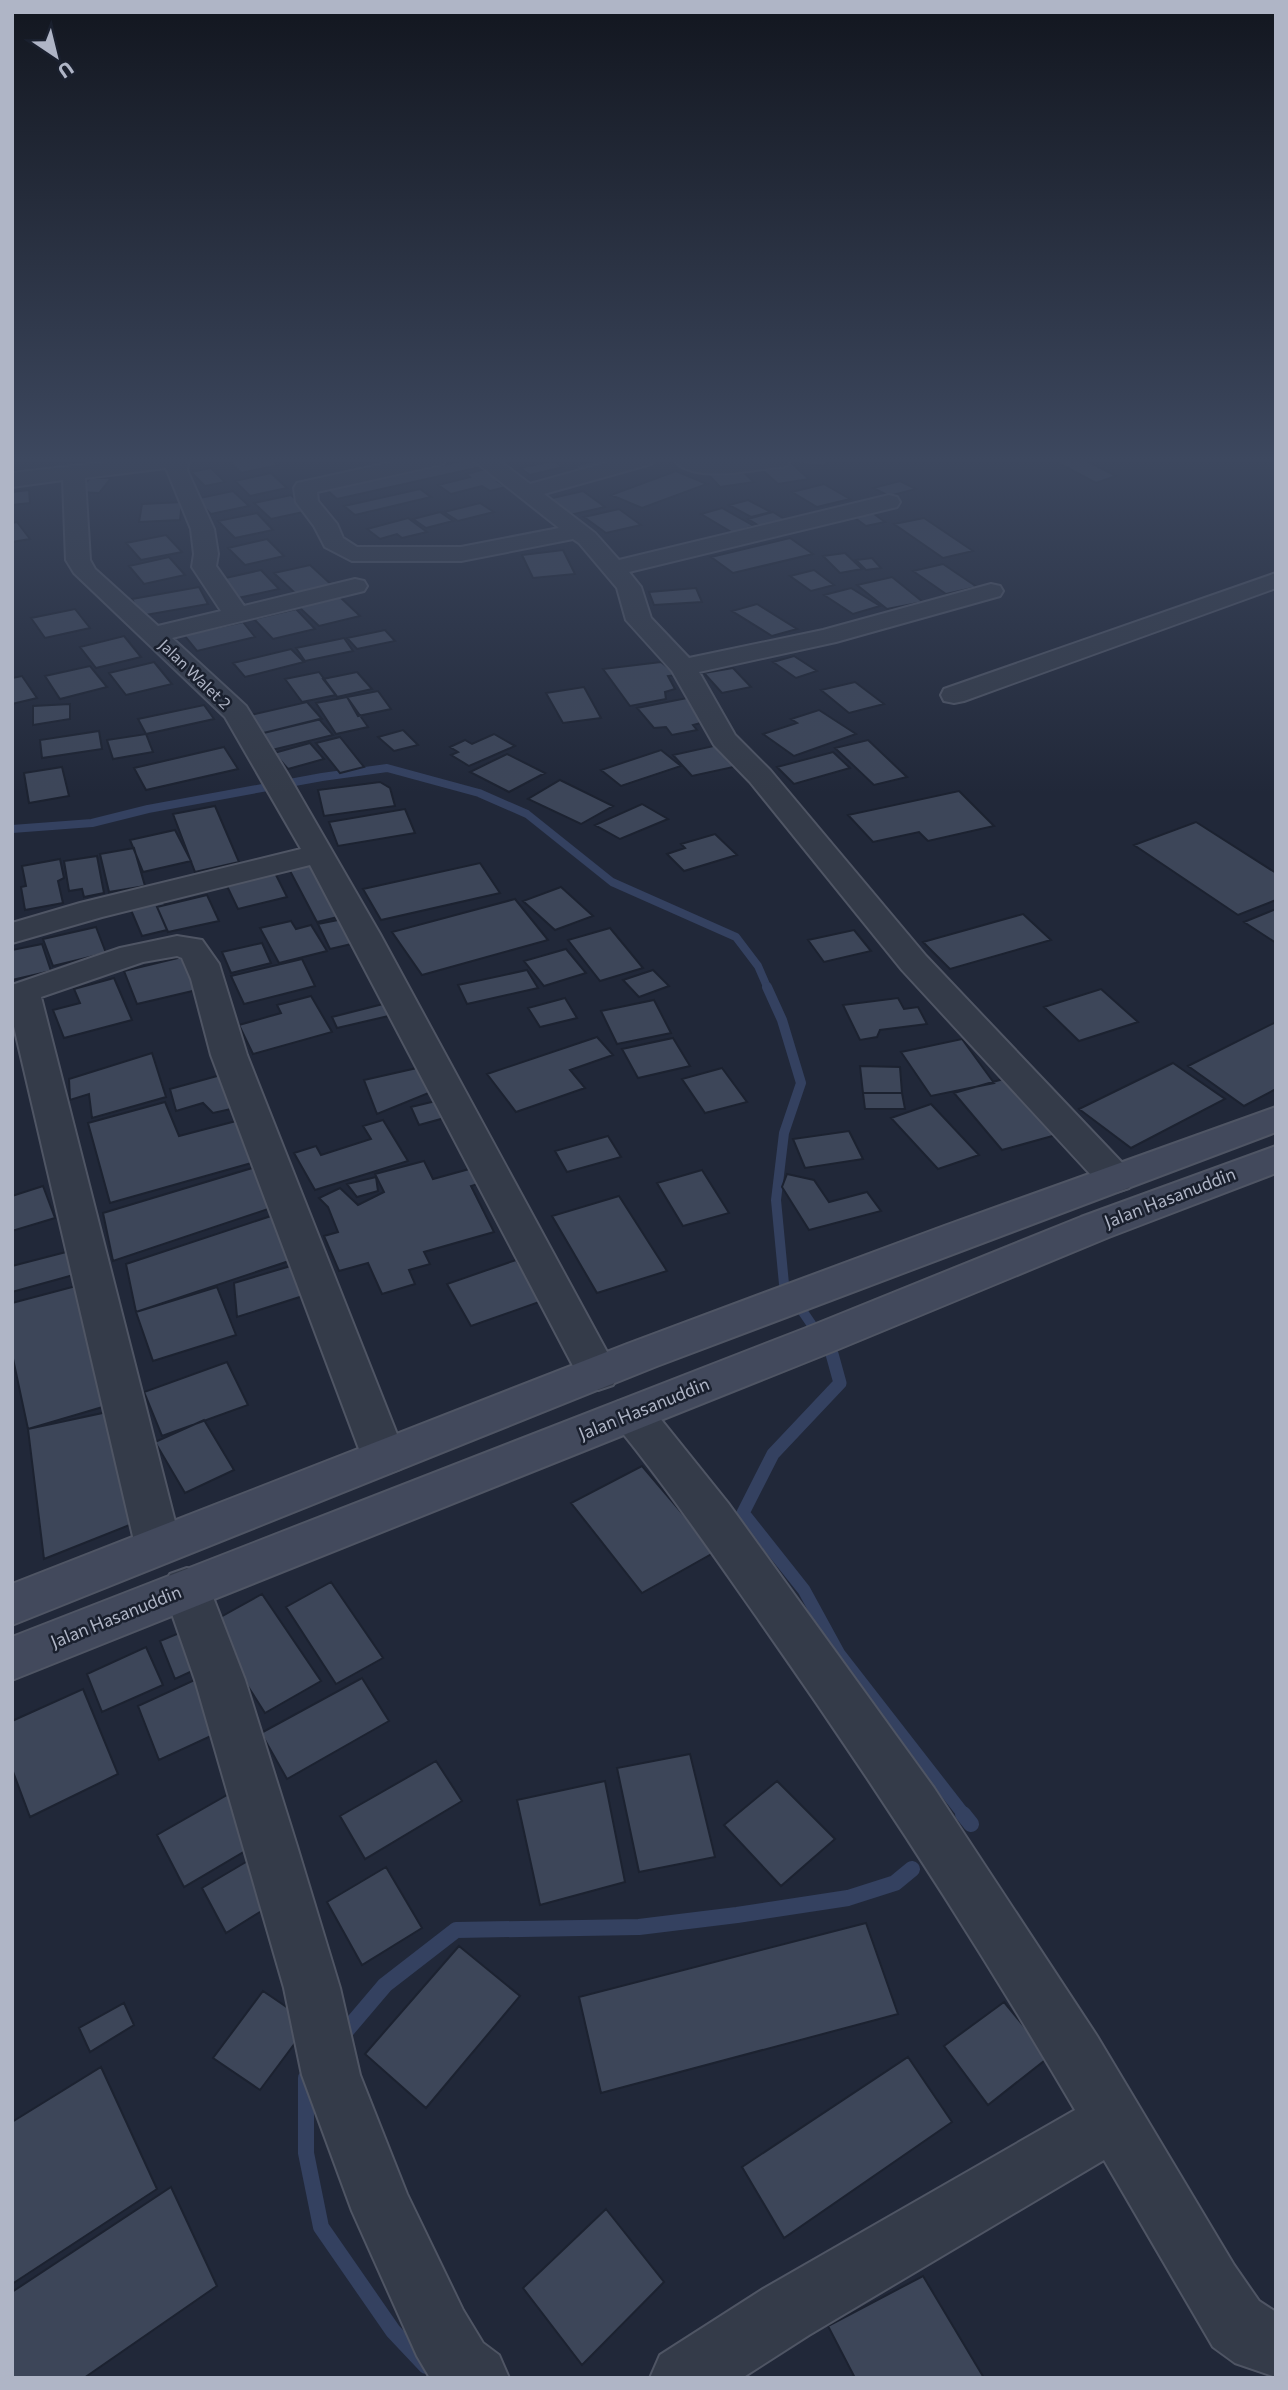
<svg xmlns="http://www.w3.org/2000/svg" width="1288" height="2390" font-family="Commissioner,sans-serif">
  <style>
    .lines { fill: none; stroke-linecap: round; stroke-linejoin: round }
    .stream-far3 { stroke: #344160; stroke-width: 8 }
    .stream-far2 { stroke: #344160; stroke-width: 10 }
    .stream-far1 { stroke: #344160; stroke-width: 13 }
    .stream { stroke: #344160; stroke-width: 16 }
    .building { fill: #3d4659; stroke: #1c2230; stroke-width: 2 }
    .street-casing { stroke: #4f5564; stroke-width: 4 }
    .secondary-casing { stroke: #4f5564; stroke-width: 4 }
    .street { fill: #343b49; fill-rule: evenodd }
    .secondary { fill: #42495c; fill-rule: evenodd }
    .labels { text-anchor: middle; stroke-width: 5; stroke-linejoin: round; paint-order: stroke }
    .far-street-label { font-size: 16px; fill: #afb5c6; stroke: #1a202e }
    .street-label { font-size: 18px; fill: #afb5c6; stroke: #1a202e }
  </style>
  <rect width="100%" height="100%" fill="#212839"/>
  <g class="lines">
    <path class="stream-far3" d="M 12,829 L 92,823 L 148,809 L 322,777 L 387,768 L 479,793 L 527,814 L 612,882 L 736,937 L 758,966 L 768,989"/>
    <path class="stream-far2" d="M 767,987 L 782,1020 L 801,1083 L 784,1133 L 776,1200 L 784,1284 L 833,1356"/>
    <path class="stream-far1" d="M 832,1354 L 840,1383 L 773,1454 L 743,1513 L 804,1590 L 839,1654 L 965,1816"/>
    <path class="stream" d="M 963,1814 L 971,1824
      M 340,2038 L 385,1985 L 456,1930 L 639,1927 L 737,1915 L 848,1898 L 895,1883 L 912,1869
      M 310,2074 L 306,2078 L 306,2153 L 321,2227 L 393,2331 L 426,2366"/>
  </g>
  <path class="building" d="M 227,459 L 271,459 L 278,465 L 241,473 Z
    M 471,459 L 485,466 L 337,499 L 327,490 Z
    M 601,459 L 613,465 L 585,473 L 574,466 Z
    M 799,459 L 829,459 L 824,466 L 796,463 Z
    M 1051,459 L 1083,459 L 1116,476 L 1096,483 Z
    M 553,461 L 563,467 L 530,475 L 520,468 Z
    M 790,462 L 809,479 L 778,484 L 759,467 Z
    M 211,468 L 225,482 L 205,486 L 191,472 Z
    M 739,468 L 754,482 L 720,487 L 706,472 Z
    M 486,469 L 504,481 L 498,482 L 506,487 L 490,491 L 482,486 L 451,494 L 438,485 L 470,477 L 466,474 Z
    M 676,471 L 707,484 L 642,508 L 611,495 Z
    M 271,473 L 287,488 L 250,496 L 235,481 Z
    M 90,478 L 111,478 L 99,493 L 78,492 Z
    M 900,481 L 916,489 L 889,496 L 873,488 Z
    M 824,484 L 850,499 L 817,507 L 792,492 Z
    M 420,489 L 431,497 L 355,515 L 344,506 Z
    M 29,490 L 30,503 L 12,505 L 12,492 Z
    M 233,491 L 249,506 L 211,514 L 195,499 Z
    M 583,491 L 605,507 L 570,515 L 548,499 Z
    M 291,495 L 308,511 L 271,519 L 254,503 Z
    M 748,500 L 771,512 L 751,517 L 729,505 Z
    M 182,502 L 180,520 L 139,522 L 142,504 Z
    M 480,503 L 494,512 L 458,521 L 444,512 Z
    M 722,508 L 754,526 L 733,533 L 701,514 Z
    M 619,509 L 641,525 L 606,533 L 584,517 Z
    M 870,511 L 885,522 L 866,526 L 851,515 Z
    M 440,512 L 453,521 L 426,528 L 413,519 Z
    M 773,512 L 786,520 L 761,527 L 748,519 Z
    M 257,513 L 273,530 L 235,538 L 218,521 Z
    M 408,518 L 427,532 L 402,538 L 397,534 L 380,539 L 367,529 Z
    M 924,518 L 973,551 L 943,558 L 894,524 Z
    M 17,522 L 30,539 L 12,542 L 12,523 Z
    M 166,535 L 182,552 L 141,560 L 126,543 Z
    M 790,538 L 813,554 L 733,573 L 711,557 Z
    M 267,539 L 284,556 L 245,565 L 228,548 Z
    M 563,550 L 575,574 L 533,578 L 522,555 Z
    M 845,553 L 862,569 L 840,573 L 823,556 Z
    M 169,557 L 185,575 L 144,584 L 129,566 Z
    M 872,558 L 881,568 L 866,570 L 856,560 Z
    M 943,564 L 977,587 L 946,594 L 913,571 Z
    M 310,565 L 335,588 L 298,596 L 274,573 Z
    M 261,570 L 279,589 L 238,598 L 221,579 Z
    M 814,570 L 834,585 L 811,591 L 790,576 Z
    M 892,577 L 923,602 L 887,609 L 857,585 Z
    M 199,587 L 208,604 L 140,616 L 132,599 Z
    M 696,588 L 702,602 L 654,605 L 649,592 Z
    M 851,588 L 880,606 L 853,614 L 824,595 Z
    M 340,597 L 360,616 L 319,626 L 299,607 Z
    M 757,604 L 797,629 L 772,636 L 732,611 Z
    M 75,609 L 90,628 L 45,638 L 31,618 Z
    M 296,609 L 315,629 L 273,639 L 254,619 Z
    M 243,622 L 255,637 L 197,651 L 184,635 Z
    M 385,630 L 395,641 L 357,649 L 347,638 Z
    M 124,636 L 141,657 L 96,668 L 80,647 Z
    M 344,638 L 353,651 L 305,661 L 296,648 Z
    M 291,649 L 304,662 L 245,677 L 233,663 Z
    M 794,656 L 817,671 L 796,678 L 773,662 Z
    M 154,662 L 172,684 L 126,695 L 109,673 Z
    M 661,662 L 677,675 L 668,676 L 675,689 L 665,692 L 666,699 L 630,706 L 603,669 Z
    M 90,666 L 107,687 L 60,699 L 45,676 Z
    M 733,668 L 751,687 L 722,693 L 704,673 Z
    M 319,672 L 336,695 L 302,702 L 285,679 Z
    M 357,672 L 372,689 L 337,697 L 323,679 Z
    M 22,676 L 37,698 L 12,704 L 12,678 Z
    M 855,682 L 884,704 L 849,713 L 821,690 Z
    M 584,687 L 601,718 L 563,723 L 546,693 Z
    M 378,691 L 391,709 L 358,716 L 347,697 Z
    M 347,697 L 368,727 L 336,734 L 316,703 Z
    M 687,698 L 708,721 L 693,725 L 697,730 L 672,735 L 666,727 L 654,728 L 637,708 Z
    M 307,702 L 322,719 L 255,735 L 242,717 Z
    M 70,704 L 70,719 L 33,725 L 33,706 Z
    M 204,705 L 214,719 L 146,734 L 138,719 Z
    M 819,710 L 856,734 L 794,756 L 763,734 L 797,723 L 791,719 Z
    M 319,719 L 333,735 L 272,750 L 259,734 Z
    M 403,730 L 418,745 L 394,751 L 378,737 Z
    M 99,731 L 102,749 L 42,758 L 40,740 Z
    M 146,734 L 153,752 L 113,759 L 107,740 Z
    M 494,734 L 515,746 L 469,766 L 451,755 L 458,752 L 450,747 L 465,740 L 472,744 Z
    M 340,737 L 364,767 L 340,773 L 316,743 Z
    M 868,740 L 907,777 L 874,785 L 835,748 Z
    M 310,743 L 324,759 L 288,769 L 274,753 Z
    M 718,745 L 738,766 L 692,776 L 673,755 Z
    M 224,747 L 238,769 L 146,790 L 134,768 Z
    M 661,750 L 681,766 L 621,786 L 601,770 Z
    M 833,752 L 850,768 L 794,784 L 777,767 Z
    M 507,754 L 545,773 L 509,792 L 470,772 Z
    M 62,767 L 69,796 L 29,803 L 24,773 Z
    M 560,780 L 613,806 L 581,824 L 528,799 Z
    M 380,782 L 390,788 L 395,806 L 324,816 L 318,790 Z
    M 959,791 L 994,826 L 928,841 L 919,832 L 873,842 L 848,815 Z
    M 642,804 L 668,819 L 620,839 L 595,825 Z
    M 215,806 L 239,862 L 195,872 L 173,814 Z
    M 405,809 L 415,833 L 338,846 L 329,822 Z
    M 1196,822 L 1276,873 L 1276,900 L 1238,915 L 1134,845 Z
    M 175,830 L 191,861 L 143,872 L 130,840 Z
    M 715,834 L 737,855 L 684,871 L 667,854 L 685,848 L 681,844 Z
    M 134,848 L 145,886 L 109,892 L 100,854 Z
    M 97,856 L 104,893 L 84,897 L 82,889 L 69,891 L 64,861 Z
    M 60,859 L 64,878 L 58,881 L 63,903 L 25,910 L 21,887 L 26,886 L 22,866 Z
    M 316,862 L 346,915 L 317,922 L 289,869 Z
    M 480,863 L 500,893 L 381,920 L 363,889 Z
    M 275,873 L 287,897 L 238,909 L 226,884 Z
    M 561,887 L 593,916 L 555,930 L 523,901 Z
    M 207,895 L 219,921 L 168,932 L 157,907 Z
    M 161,896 L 165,905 L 157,907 L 167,930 L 142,936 L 128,903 Z
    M 515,899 L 548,940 L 422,975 L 392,932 Z
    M 1276,909 L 1276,943 L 1244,922 Z
    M 1023,914 L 1051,940 L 950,969 L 923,942 Z
    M 348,918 L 360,942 L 330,949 L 318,924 Z
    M 291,921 L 296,929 L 311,925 L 327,951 L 279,963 L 260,928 Z
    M 96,927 L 106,953 L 53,966 L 43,939 Z
    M 610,928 L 643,968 L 600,981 L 568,940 Z
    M 854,930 L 871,951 L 824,962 L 808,940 Z
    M 262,943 L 271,963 L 231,973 L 222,952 Z
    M 42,944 L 51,971 L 12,980 L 12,950 Z
    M 566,949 L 586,973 L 544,986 L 524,961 Z
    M 186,956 L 201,989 L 137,1004 L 124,971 Z
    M 302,959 L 315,986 L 244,1004 L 231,976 Z
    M 527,970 L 538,988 L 467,1004 L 458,985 Z
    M 653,970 L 669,986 L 639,997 L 623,980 Z
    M 114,978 L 132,1020 L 64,1038 L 53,1010 L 80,1003 L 74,989 Z
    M 1101,989 L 1138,1022 L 1079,1041 L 1044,1007 Z
    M 311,996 L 332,1032 L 253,1054 L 239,1025 L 281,1013 L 277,1005 Z
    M 565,998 L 577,1018 L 540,1027 L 528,1008 Z
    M 898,998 L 904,1009 L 918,1007 L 927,1024 L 880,1030 L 877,1037 L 860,1040 L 843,1005 Z
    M 654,1000 L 671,1033 L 617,1044 L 601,1011 Z
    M 391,1002 L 397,1014 L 337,1028 L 332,1017 Z
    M 1276,1022 L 1276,1089 L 1244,1106 L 1188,1066 Z
    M 597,1037 L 613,1055 L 570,1070 L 585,1088 L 516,1112 L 487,1074 Z
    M 673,1038 L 690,1066 L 638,1078 L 622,1049 Z
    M 962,1039 L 994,1083 L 931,1096 L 901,1052 Z
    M 152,1053 L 166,1097 L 92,1118 L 89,1094 L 70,1100 L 69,1079 Z
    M 1173,1063 L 1225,1099 L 1131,1148 L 1079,1109 Z
    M 426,1066 L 436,1090 L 377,1114 L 364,1080 Z
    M 860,1066 L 900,1067 L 902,1093 L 863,1093 Z
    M 722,1068 L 747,1102 L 705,1113 L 682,1079 Z
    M 228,1073 L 240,1107 L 213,1113 L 203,1103 L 176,1111 L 170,1089 Z
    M 1007,1078 L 1056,1135 L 1002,1150 L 954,1093 Z
    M 863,1093 L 902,1093 L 905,1109 L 865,1109 Z
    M 440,1100 L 448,1117 L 419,1125 L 411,1107 Z
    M 165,1102 L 179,1136 L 240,1120 L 255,1162 L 110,1203 L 88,1123 Z
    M 931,1104 L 979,1155 L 938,1169 L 891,1118 Z
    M 383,1120 L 408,1161 L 315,1190 L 294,1153 L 316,1146 L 321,1155 L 371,1139 L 363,1126 Z
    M 849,1131 L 863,1159 L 805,1168 L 793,1139 Z
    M 608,1136 L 621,1157 L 567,1172 L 555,1151 Z
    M 424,1161 L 433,1179 L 473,1168 L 481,1183 L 471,1186 L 494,1232 L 424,1252 L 430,1264 L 409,1270 L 415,1284 L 382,1294 L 368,1263 L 339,1271 L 324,1236 L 338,1232 L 328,1207 L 319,1198 L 340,1188 L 358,1205 L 384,1192 L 375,1174 Z
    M 259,1166 L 274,1207 L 113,1261 L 103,1213 Z
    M 702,1170 L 729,1213 L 683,1226 L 657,1183 Z
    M 787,1174 L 814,1180 L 829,1202 L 867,1192 L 881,1211 L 809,1230 L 782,1187 Z
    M 376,1177 L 378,1191 L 357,1197 L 347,1184 Z
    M 43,1186 L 55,1218 L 12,1231 L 12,1196 Z
    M 619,1196 L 667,1271 L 597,1293 L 552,1216 Z
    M 277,1214 L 292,1260 L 136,1312 L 126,1264 Z
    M 70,1251 L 77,1274 L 12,1292 L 12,1266 Z
    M 516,1260 L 542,1301 L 471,1326 L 447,1284 Z
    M 294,1265 L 306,1295 L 237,1317 L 234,1283 Z
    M 76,1286 L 106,1406 L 28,1429 L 12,1354 L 12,1303 Z
    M 217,1287 L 236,1335 L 153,1361 L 136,1312 Z
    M 227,1362 L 248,1405 L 162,1436 L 144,1392 Z
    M 112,1411 L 137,1522 L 44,1559 L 28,1429 Z
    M 204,1420 L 234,1470 L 185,1493 L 155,1442 Z
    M 642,1466 L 715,1552 L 642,1593 L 571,1503 Z
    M 331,1582 L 383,1658 L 336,1684 L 286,1607 Z
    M 262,1594 L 321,1681 L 265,1713 L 208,1624 Z
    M 184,1631 L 201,1667 L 175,1679 L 160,1641 Z
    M 146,1647 L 163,1685 L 102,1712 L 87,1674 Z
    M 201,1677 L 224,1730 L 159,1760 L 138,1706 Z
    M 362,1678 L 389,1721 L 287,1779 L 261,1733 Z
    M 83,1689 L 118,1774 L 30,1817 L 12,1769 L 12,1721 Z
    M 690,1754 L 715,1857 L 639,1872 L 617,1768 Z
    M 436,1761 L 462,1801 L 365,1859 L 340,1816 Z
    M 605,1781 L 625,1882 L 540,1905 L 517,1800 Z
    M 777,1781 L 835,1839 L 781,1886 L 724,1825 Z
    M 234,1791 L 262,1841 L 184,1887 L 157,1835 Z
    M 251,1859 L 276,1902 L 226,1933 L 202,1888 Z
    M 386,1867 L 422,1928 L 362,1965 L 327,1902 Z
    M 866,1923 L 898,2014 L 601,2093 L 579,1997 Z
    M 459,1946 L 520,1996 L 426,2108 L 365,2054 Z
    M 263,1991 L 310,2023 L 260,2090 L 213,2058 Z
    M 1004,2002 L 1049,2057 L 988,2105 L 944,2046 Z
    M 124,2003 L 134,2025 L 90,2052 L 79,2028 Z
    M 908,2057 L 952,2122 L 784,2238 L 742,2167 Z
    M 101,2067 L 157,2189 L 12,2284 L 12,2122 Z
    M 171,2187 L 217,2286 L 84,2378 L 12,2378 L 12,2292 Z
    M 606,2209 L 664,2282 L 582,2365 L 523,2288 Z
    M 923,2276 L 984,2378 L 855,2378 L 828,2326 Z"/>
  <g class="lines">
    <defs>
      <path id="street" d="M 134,459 L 189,459 L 187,470 L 214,529 L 218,554 L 216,566 L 244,606 L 355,579 L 364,581 L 367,586 L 364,591 L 172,638 L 246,706 L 287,773 L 380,934 L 619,1374 L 613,1385 L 598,1390 L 583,1385 L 310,865 L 102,917 L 12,943 L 12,923 L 80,903 L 301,849 L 225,717 L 74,573 L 66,560 L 63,480 L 12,487 L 12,473 ZM 166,468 L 191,529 L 194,554 L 192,567 L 221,611 L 158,626 L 95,569 L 90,560 L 85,478 Z
        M 406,459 L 446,459 L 443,464 L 317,492 L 318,501 L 337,524 L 343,538 L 357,547 L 461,547 L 559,528 L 472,459 L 497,459 L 530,484 L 620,459 L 654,459 L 651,464 L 544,494 L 595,533 L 619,560 L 889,495 L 897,497 L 900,502 L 897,507 L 629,572 L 641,587 L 651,618 L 689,658 L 823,630 L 991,584 L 1000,586 L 1003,591 L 1000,596 L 836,642 L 699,672 L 735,735 L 770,770 L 926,956 L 1129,1170 L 1135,1179 L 1129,1188 L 1116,1192 L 1103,1188 L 902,970 L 750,782 L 714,745 L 672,671 L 626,620 L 617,588 L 579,543 L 573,539 L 461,561 L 352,561 L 325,547 L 314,526 L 296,502 L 294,488 L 297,483 Z
        M 673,459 L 707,461 L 788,459 L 790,461 L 787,466 L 779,467 C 752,470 691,484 673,459 Z
        M 1276,573 L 1276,588 L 964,701 L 954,703 L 944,701 L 941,695 L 944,689 Z
        M 177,936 L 202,940 L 219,964 L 247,1055 L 406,1457 L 400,1469 L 384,1475 L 368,1469 L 362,1457 L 211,1055 L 191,979 L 182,958 L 177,956 L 143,962 L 41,997 L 181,1545 L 174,1559 L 158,1564 L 142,1559 L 135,1545 L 12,1018 L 12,985 L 120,948 Z
        M 632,1397 L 647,1402 L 728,1503 L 934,1788 L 1097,2036 L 1234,2265 L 1259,2301 L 1276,2312 L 1276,2377 L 1235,2363 L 1213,2347 L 1104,2160 L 809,2335 L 742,2378 L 650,2378 L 660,2355 L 763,2289 L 1075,2110 C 977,1943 872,1781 761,1623 C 714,1556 668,1489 617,1426 L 610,1414 L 617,1402 Z
        M 187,1568 L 204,1574 L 245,1680 L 297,1846 L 340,1988 L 360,2075 L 407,2194 L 463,2310 L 483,2343 L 499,2355 L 509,2378 L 430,2378 L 417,2356 L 352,2211 L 302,2075 L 284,1988 L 195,1680 L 163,1588 L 170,1574 Z"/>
      <path id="secondary" d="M 1276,1107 L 1276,1132 L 657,1366 L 12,1625 L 12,1584 L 627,1344 L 944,1226 Z
        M 1276,1146 L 1276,1173 L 1109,1237 L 836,1350 L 12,1680 L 12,1637 L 806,1328 L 1081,1217 Z"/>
    </defs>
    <use href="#street" class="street-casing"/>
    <use href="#secondary" class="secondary-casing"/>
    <use href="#street" class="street"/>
    <use href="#secondary" class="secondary"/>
  </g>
  <linearGradient id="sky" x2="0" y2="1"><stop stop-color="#12161f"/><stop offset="0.58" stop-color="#3d485f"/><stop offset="1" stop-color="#3d485f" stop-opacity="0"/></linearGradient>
  <rect width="1288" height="793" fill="url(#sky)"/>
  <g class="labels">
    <g class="far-street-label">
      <text transform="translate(195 674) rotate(44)" y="6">Jalan Walet 2</text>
    </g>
    <g class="street-label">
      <text transform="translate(1170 1198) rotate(-21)" y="6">Jalan Hasanuddin</text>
      <text transform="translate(644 1409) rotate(-22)" y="6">Jalan Hasanuddin</text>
      <text transform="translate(116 1617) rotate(-22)" y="6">Jalan Hasanuddin</text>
    </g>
  </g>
  <rect width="1288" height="2390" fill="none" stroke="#afb5c6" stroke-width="28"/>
  <g transform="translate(56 56) rotate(145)" stroke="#1a202e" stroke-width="5" paint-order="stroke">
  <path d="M0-5L12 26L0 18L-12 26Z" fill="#afb5c6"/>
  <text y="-10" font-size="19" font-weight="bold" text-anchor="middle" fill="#afb5c6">U</text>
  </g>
</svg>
